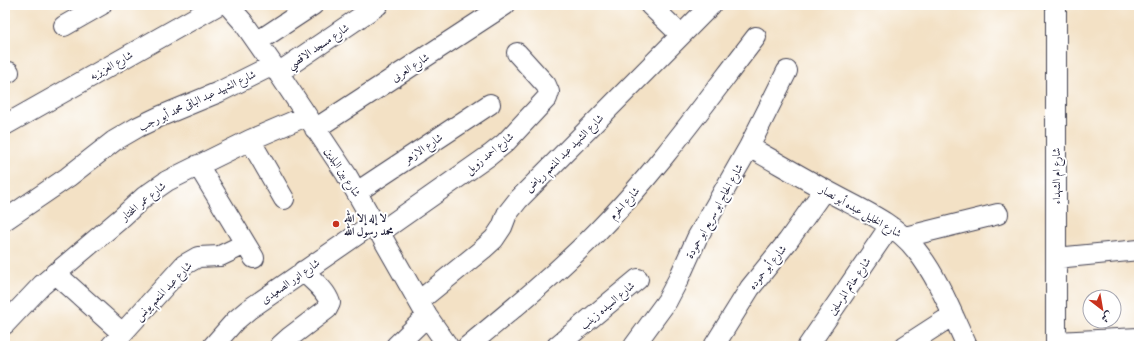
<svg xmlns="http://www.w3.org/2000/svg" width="1144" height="351" font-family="'IM FELL French Canon',Amiri,serif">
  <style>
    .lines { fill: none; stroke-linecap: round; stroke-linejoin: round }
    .street-casing { stroke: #413f50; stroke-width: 22 }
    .street { stroke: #fff; stroke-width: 20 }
    .poi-dot { fill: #c8321e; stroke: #fff; stroke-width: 1.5 }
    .labels { text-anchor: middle; stroke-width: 4; stroke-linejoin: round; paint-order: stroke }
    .street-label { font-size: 11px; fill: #22223b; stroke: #fff }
    .poi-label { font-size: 11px; font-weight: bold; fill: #22223b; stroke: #fff; text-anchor: start }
  </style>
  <rect width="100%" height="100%" fill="#fff"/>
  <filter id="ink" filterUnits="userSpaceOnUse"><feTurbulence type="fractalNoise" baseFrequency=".025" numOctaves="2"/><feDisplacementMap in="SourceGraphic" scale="8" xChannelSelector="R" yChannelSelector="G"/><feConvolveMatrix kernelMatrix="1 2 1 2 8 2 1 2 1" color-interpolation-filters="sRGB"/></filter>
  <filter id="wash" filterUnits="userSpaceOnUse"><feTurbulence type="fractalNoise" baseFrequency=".012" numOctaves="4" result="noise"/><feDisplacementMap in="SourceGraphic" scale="16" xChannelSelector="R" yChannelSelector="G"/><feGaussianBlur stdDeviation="0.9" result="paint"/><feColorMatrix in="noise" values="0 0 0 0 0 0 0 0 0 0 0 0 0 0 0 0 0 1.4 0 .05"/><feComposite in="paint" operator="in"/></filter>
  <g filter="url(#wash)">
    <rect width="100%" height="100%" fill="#f3e1c5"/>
  </g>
  <g filter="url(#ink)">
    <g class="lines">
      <defs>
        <path id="street" d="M 228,5 L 243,22 L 273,65 L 346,174 L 427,316 L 448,346
          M 650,5 L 681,35
          M 1056,5 L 1056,346
          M 64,26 L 101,5
          M 257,42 L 313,5
          M 278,73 L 378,5
          M 5,74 L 9,72
          M 5,125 L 218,5
          M 315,129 L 505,5
          M 250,140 L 284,199
          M 749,147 C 776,162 803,178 831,193 C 860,209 895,223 916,250 C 938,277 952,314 967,346
          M 198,165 L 254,258
          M 357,192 L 490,104
          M 5,220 L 68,177 L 114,141 L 138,127 L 161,116 L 219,92 L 273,65
          M 379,233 L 490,155 L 505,143 L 547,98 L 549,92 L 546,85 L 517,53
          M 905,237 L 998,214
          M 1056,258 L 1139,250
          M 55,273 L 122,333
          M 419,301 L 483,249 L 494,239 L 502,227 L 507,214 L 518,200 L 711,5
          M 5,324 L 42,285 L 119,220 L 144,197 L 167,181 L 250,140 L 306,116
          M 1056,342 L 1139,338
          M 111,346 L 184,265 L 198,257 L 220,256 L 245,244
          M 213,346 L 235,321 L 248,310 L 374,223
          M 280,346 L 290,337 L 327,309 L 330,303 C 326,290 313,281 303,271
          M 396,346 L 427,316
          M 468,346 C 513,309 557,273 597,232 C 656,172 705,103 756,37
          M 557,346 L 638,279
          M 634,346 L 667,301 L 679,278 L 697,238 L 749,147 L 787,71
          M 714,346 L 750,288 L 788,241 L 824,190
          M 808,346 L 890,226
          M 905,346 L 953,315"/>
      </defs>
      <use href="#street" class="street-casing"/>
      <use href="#street" class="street"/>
    </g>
  </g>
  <circle class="poi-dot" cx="336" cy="224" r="4"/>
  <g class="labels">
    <g class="street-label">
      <text transform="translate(318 46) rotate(-34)" y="4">شارع مسجد الاقصي</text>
      <text transform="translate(111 65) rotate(-29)" y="4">شارع العزيزيه</text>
      <text transform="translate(410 67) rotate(-33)" y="4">شارع العربى</text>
      <text transform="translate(197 100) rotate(-25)" y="4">شارع الشهيد عبد الباقى محمد أبو رجب</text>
      <text transform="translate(423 148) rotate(-34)" y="4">شارع الازهر</text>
      <text transform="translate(489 153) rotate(-39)" y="4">شارع احمد زويل</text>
      <text transform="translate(564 153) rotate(-45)" y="4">شارع الشهيد عبد المنعم رياض</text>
      <text transform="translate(343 172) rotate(57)" y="4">شارع بين البلدين</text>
      <text transform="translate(1056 176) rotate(-90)" y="4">شارع ام الشهداء</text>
      <text transform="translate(143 201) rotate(-39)" y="4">شارع عمر المختار</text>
      <text transform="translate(624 203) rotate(-48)" y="4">شارع الحرم</text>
      <text transform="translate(714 211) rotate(-61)" y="4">شارع الحاج ابو سريع ابو حمودة</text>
      <text transform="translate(861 211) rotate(30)" y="4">شارع الخليل عبده أبو نصار</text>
      <text transform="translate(767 267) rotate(-51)" y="4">شارع أبو حموده</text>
      <text transform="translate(290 281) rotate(-35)" y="4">شارع انور الصعيدى</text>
      <text transform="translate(849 286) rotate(-56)" y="4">شارع خاتم المرسلين</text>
      <text transform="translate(163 291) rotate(-46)" y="4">شارع عبد المنعم يونس</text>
      <text transform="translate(607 305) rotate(-40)" y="4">شارع السيده زينب</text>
    </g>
    <g class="poi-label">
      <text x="344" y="222">لا إله إلا الله<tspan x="344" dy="13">محمد رسول الله</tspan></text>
    </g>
  </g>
  <rect width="1144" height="351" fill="none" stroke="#fff" stroke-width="20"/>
  <g transform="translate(1102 309) rotate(149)"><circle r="19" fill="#ffffff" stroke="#a7a7b1"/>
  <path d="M0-3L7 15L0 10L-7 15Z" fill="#c8321e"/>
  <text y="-6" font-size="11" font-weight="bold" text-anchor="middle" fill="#22223b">ش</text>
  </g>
</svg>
